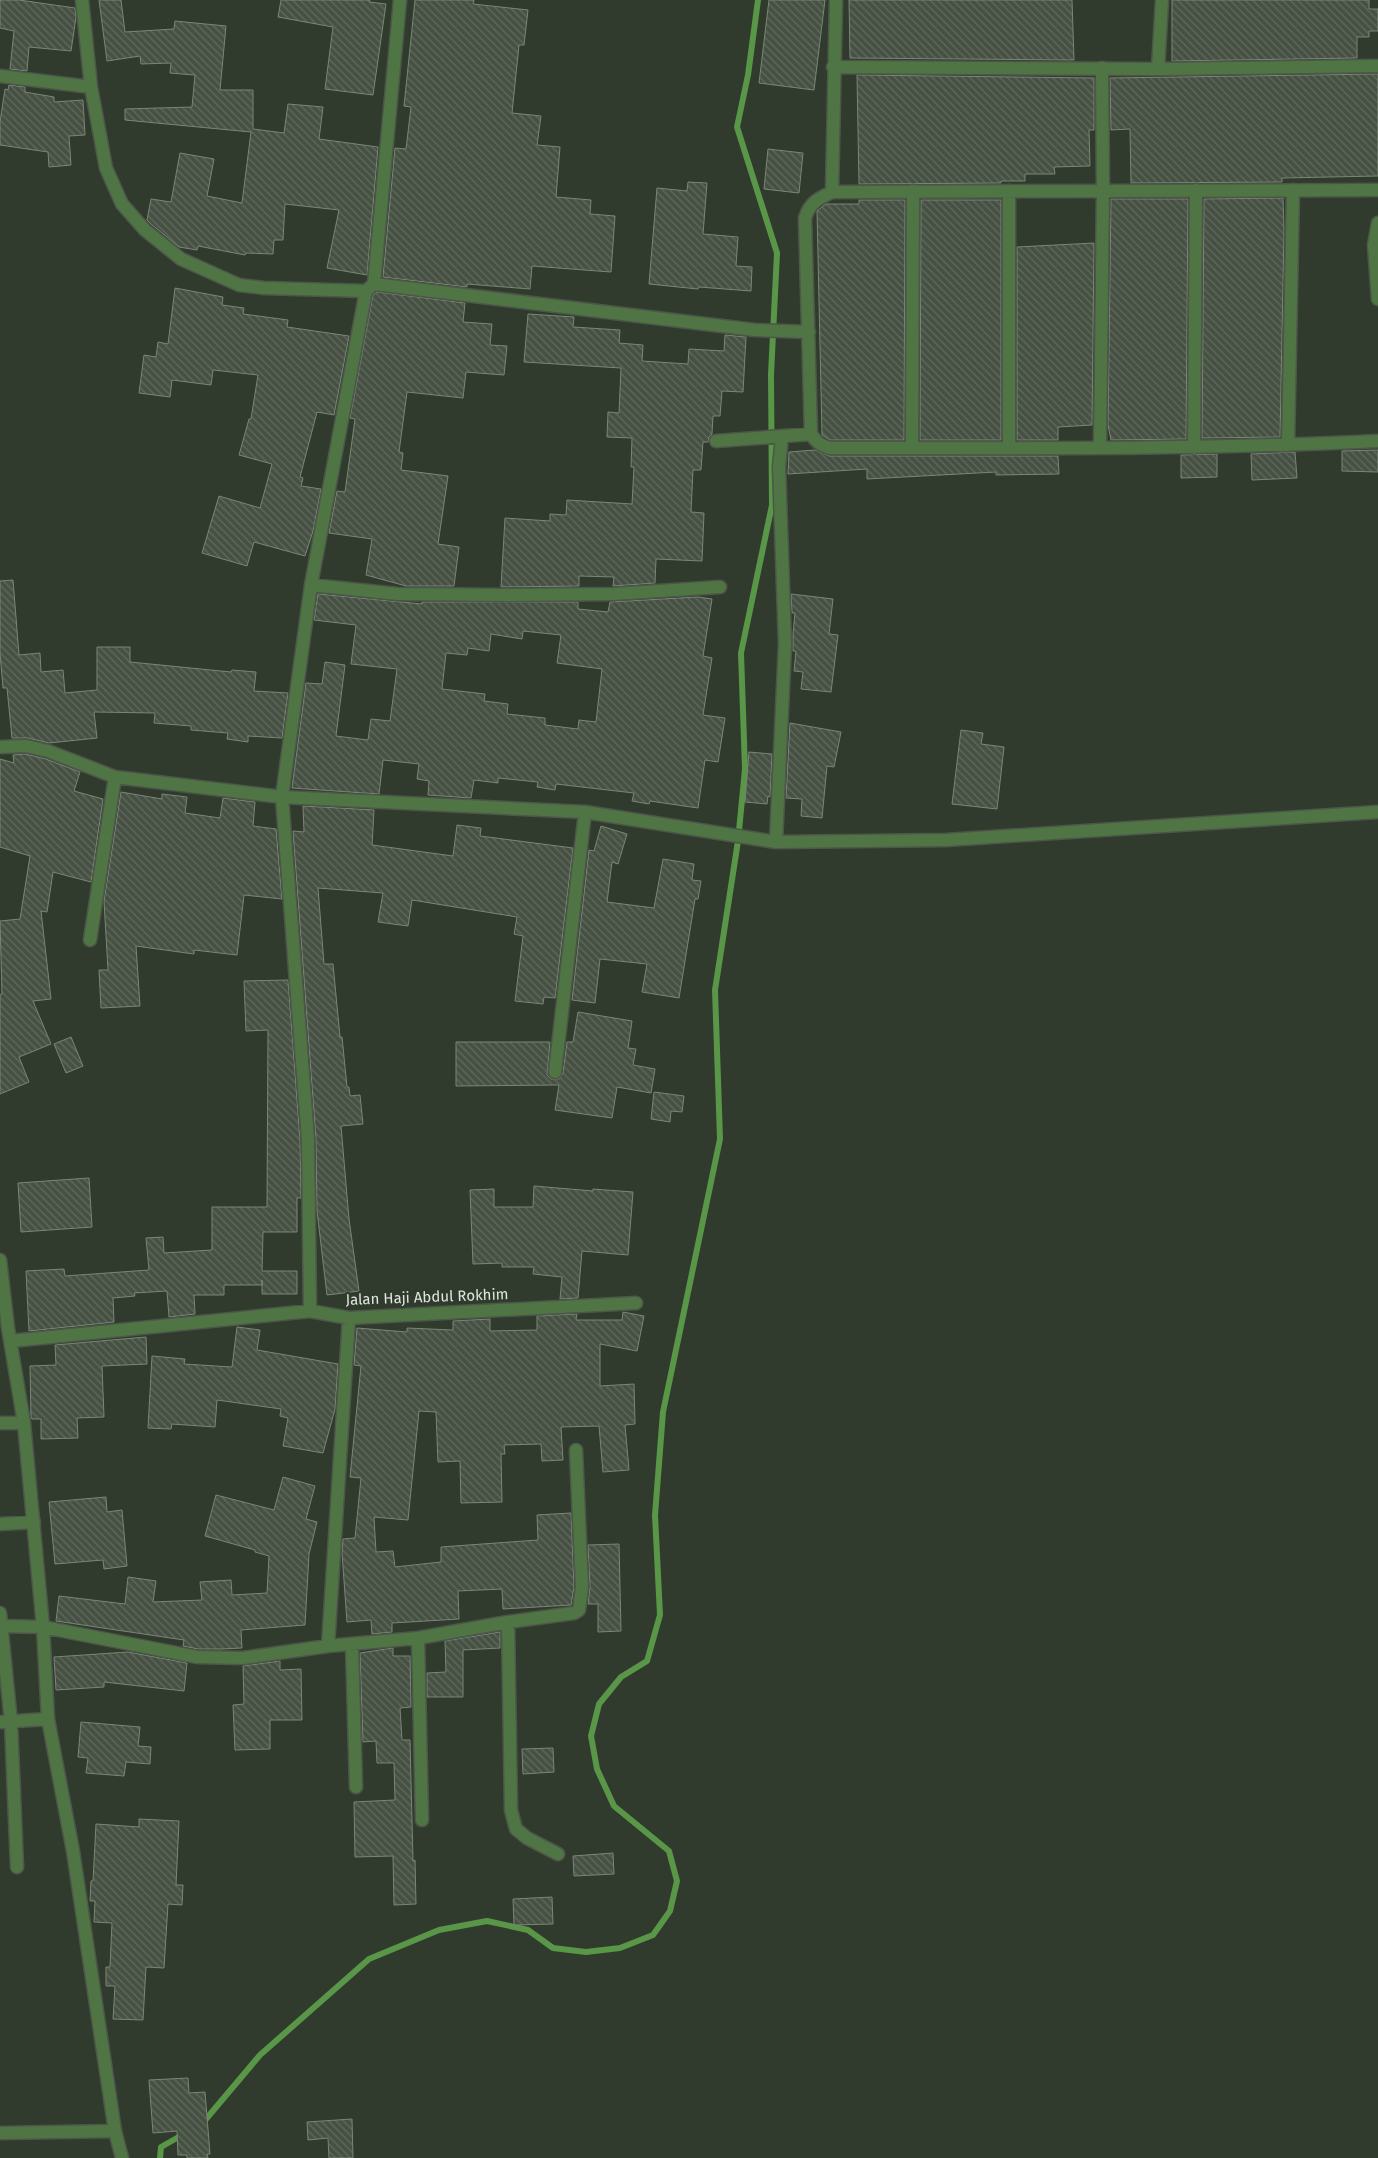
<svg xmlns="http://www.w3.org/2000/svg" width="1378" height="2158" font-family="'Fira Sans',sans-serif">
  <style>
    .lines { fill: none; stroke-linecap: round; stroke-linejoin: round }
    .stream { stroke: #599648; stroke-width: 6 }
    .building { fill: url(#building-back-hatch); stroke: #7a8677; fill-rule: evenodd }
    .minor-casing { stroke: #4c5649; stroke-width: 15 }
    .minor { stroke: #507545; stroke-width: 12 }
    .labels { text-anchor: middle; stroke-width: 4.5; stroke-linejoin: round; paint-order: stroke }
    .street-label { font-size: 15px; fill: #dfe6de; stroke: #303a2d }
  </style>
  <defs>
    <pattern id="building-back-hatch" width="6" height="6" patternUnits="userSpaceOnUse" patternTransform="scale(1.25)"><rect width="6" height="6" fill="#465143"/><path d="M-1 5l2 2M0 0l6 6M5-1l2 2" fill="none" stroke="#606a5e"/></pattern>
  </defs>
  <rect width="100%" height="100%" fill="#303a2d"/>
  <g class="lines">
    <path class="stream" d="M 201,2125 L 260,2055 L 369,1959 L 439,1930 L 487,1921 L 528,1930 L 553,1948 L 586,1952 L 620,1948 L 653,1935 L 670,1911 L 677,1881 L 669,1851 L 614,1806 L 597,1769 L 591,1736 L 599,1704 L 621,1677 L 647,1661 L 660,1615 L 655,1515 L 663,1412 L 720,1139 L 715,990 L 738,841 L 745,769 L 741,653 L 772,505 L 771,375 L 777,253 L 737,127 L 748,75 L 758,0
      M 160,2158 L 161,2147 L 184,2134"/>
  </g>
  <path class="building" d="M 0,0 L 19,0 L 75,8 L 76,17 L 71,51 L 29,47 L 27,71 L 10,69 L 14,31 L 0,28 Z
    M 99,0 L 121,0 L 125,32 L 174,29 L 175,21 L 226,26 L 220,90 L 253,90 L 253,129 L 284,133 L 288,104 L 323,107 L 319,139 L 378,147 L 367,275 L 327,268 L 339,210 L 285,204 L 283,240 L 274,240 L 273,254 L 246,253 L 245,255 L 198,246 L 197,250 L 179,247 L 151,224 L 147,220 L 151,199 L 171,202 L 180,153 L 214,159 L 207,196 L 242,203 L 251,132 L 125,120 L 125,109 L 192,107 L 195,75 L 170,73 L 171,63 L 141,64 L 140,56 L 107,61 Z
    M 281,0 L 370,0 L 369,2 L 386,4 L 373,95 L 325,89 L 333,27 L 278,17 Z
    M 415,0 L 474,0 L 473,4 L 528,10 L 524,45 L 519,45 L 512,113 L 541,116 L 537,145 L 560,147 L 556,197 L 591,200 L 590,214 L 615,216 L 611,272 L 532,266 L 530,289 L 467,284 L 467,287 L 383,277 L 395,148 L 406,149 L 411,107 L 404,106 Z
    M 769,0 L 825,0 L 814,90 L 759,83 Z
    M 849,0 L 1072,0 L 1074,60 L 850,58 Z
    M 1172,0 L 1369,0 L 1369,9 L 1378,9 L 1378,31 L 1369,31 L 1369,37 L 1357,37 L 1357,58 L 1172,61 Z
    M 1378,74 L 1378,176 L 1282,178 L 1282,182 L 1131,183 L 1130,129 L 1111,130 L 1110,78 Z
    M 857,75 L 1094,78 L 1094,130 L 1089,130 L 1090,166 L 1054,167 L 1055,174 L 1025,174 L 1025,181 L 1001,181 L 1001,183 L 859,184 Z
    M 9,85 L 25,87 L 25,92 L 54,97 L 54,102 L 83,100 L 85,135 L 69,136 L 71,165 L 49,167 L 48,152 L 0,145 L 0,122 L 5,89 L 8,90 Z
    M 768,149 L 803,153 L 799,193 L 764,189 Z
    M 688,182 L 707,183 L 703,234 L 738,237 L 736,266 L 752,267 L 751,291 L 699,287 L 698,289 L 649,284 L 657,188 L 687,191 Z
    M 1283,198 L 1284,231 L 1280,437 L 1202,438 L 1204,199 Z
    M 1111,199 L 1188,199 L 1186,439 L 1111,440 L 1108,425 Z
    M 859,200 L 905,200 L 904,440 L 830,440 L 822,435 L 817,211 L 826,204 L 859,204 Z
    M 921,200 L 1001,200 L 1001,440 L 920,440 Z
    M 1094,243 L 1092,425 L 1058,427 L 1058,440 L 1017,440 L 1017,247 Z
    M 175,288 L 223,297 L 222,305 L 244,308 L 243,314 L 288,320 L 287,327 L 349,336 L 334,415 L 317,412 L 300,477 L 303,478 L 301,486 L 321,489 L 313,531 L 305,556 L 254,542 L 247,566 L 202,553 L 219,496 L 260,508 L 272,464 L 239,455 L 249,419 L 251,419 L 258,375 L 213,370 L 211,385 L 172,380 L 170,397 L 139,393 L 144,355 L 156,357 L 158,342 L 168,344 Z
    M 377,292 L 465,303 L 463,322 L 492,324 L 490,345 L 507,346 L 504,375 L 466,372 L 463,398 L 407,392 L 399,452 L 403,453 L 401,470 L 448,476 L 438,544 L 459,547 L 454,586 L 406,586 L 366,575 L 372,539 L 329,533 L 337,491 L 345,492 L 355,419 L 350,418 L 373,295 Z
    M 528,314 L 574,317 L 573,327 L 620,330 L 619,343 L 643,345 L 642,361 L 688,364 L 689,349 L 724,351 L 725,335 L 746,337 L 743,392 L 722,391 L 720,416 L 713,416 L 712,434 L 709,437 L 708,442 L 703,442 L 701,470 L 693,470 L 691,512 L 704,513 L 702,561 L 656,559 L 655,583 L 613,586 L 614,577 L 579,576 L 579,586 L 501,587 L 505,518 L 550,521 L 550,514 L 566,515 L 567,500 L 632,504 L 634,467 L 631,467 L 632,438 L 607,437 L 608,412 L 619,413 L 621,368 L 524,362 Z
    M 815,450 L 829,456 L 1058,456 L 1059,474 L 996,475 L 996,472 L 867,479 L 867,469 L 788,474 L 789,452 Z
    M 1378,450 L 1378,472 L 1342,471 L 1342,451 Z
    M 1295,452 L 1297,478 L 1252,480 L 1251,454 Z
    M 1217,454 L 1217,477 L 1181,478 L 1181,455 Z
    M 13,580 L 19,655 L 40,653 L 41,672 L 63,670 L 65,693 L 97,690 L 97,647 L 130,647 L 130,662 L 231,672 L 232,670 L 256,672 L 254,691 L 288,693 L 282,738 L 248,736 L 248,742 L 227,739 L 228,733 L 191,730 L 191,726 L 154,723 L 155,713 L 94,712 L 97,738 L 49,743 L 28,738 L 12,738 L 7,688 L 3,688 L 0,653 L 0,581 Z
    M 318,594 L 422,604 L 422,602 L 578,602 L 578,609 L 608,612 L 610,602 L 698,597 L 712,599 L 703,656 L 712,658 L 703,715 L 725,718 L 718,762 L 705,760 L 698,808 L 650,801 L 649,804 L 632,801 L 634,793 L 556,784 L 555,790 L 537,787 L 538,782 L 498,778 L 498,783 L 474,780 L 471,798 L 428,795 L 429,781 L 417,779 L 419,764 L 383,760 L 379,794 L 292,788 L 306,683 L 322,684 L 325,662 L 345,665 L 336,736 L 368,740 L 371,719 L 390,721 L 397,669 L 351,664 L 356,625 L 314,620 ZM 523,631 L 561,635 L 557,663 L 602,669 L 596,722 L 579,720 L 578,729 L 545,725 L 545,718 L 507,714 L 508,704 L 484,701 L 485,694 L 442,689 L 446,653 L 467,655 L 468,648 L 489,651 L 491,634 L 522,639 Z
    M 791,594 L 833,599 L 829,634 L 838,635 L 831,692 L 801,689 L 803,672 L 794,671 L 796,651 L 793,651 L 793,634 L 795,613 L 792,613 Z
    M 790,723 L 841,732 L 834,767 L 827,766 L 822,818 L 801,816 L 802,799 L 786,798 Z
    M 961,730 L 983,733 L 981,744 L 1004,747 L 997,809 L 952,804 Z
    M 749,752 L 772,754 L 770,797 L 768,796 L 767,804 L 745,802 Z
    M 25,754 L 46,759 L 80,772 L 74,791 L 103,799 L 91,882 L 53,872 L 47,912 L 41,911 L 51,999 L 33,1001 L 51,1044 L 19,1057 L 29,1082 L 0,1094 L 0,995 L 2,994 L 0,921 L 20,919 L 30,856 L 0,847 L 0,759 L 14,763 L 13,755 Z
    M 121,792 L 162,799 L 162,794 L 187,797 L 185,813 L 220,818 L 223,798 L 255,802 L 253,826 L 276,829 L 282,899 L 244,895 L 237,955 L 194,950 L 194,954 L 136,946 L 140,1006 L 101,1008 L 99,970 L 108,970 L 104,901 Z
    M 303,806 L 374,810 L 372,845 L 453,856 L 457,825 L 481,828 L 480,836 L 573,848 L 555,998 L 544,997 L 543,1004 L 515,1001 L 523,936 L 514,934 L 517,917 L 412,900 L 408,926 L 378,922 L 383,893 L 318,888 L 324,964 L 333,964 L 340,1037 L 342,1037 L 347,1087 L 349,1087 L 350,1096 L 360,1095 L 363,1124 L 341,1126 L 349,1219 L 359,1291 L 327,1295 L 317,1211 L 316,1139 L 293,831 L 304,832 Z
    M 601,826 L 627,834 L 618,864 L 612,862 L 607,902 L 654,908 L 663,859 L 694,864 L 692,880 L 701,881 L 698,899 L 695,899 L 679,998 L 642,992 L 647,964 L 600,959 L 595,1003 L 572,1000 L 589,850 L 594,851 Z
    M 288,980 L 300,1140 L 301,1198 L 297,1198 L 297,1232 L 263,1232 L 262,1271 L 297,1271 L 297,1294 L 262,1294 L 262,1280 L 262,1285 L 224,1285 L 224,1295 L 194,1295 L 195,1314 L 169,1317 L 167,1291 L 134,1293 L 135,1296 L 113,1298 L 114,1322 L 29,1331 L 26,1271 L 64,1269 L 65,1276 L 149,1270 L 146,1238 L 163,1237 L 164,1253 L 212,1250 L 212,1207 L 267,1207 L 268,1030 L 246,1031 L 244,981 Z
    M 578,1012 L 632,1021 L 628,1048 L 636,1049 L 633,1065 L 655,1069 L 651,1093 L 617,1087 L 612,1118 L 555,1110 L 559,1085 L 456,1086 L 456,1042 L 550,1042 L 547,1075 L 551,1079 L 559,1079 L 563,1073 L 567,1042 L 573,1042 Z
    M 71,1037 L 83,1066 L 66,1073 L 54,1044 Z
    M 654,1092 L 684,1096 L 682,1112 L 671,1111 L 670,1122 L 651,1119 Z
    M 89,1178 L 92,1227 L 21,1232 L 18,1183 Z
    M 534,1186 L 593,1191 L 593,1189 L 633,1192 L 628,1255 L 582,1251 L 578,1298 L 560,1299 L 562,1277 L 533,1274 L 534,1267 L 502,1267 L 502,1263 L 473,1264 L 470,1190 L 494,1189 L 494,1207 L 533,1207 Z
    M 623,1312 L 644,1316 L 637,1351 L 600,1344 L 600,1386 L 634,1384 L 635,1424 L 625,1425 L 629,1470 L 603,1472 L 599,1426 L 561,1427 L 563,1460 L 542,1461 L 541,1444 L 504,1445 L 505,1454 L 501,1454 L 502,1502 L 461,1503 L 460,1461 L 438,1462 L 436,1412 L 419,1411 L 408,1520 L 374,1517 L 376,1552 L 393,1551 L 395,1567 L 441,1562 L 441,1547 L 538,1540 L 537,1515 L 571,1513 L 574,1587 L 571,1605 L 503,1609 L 502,1589 L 458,1591 L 459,1619 L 392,1623 L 392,1632 L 372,1634 L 371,1620 L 347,1622 L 342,1553 L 343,1539 L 355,1538 L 361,1478 L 350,1477 L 361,1366 L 354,1365 L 357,1328 L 407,1332 L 407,1328 L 453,1330 L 453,1321 L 490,1319 L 490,1331 L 537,1330 L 537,1316 L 577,1314 L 576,1320 L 622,1320 Z
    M 237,1327 L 260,1330 L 257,1350 L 338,1364 L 335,1409 L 323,1453 L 283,1446 L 288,1418 L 280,1416 L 281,1409 L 217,1400 L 215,1427 L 172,1424 L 171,1429 L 148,1428 L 152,1356 L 185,1359 L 184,1364 L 232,1367 Z
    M 146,1337 L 147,1364 L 102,1366 L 104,1417 L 77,1418 L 78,1438 L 41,1439 L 41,1419 L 32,1419 L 31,1417 L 30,1366 L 56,1365 L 55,1345 Z
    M 283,1477 L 315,1486 L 306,1519 L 317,1522 L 309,1554 L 305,1625 L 241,1630 L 242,1648 L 221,1649 L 198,1649 L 183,1646 L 184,1640 L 56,1621 L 59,1596 L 125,1604 L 128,1577 L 156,1581 L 153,1602 L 202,1600 L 200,1582 L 231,1580 L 232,1595 L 267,1593 L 269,1556 L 255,1552 L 255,1550 L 205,1536 L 216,1495 L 274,1510 Z
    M 106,1497 L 107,1512 L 122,1510 L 127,1566 L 104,1569 L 103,1560 L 55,1564 L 49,1502 Z
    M 619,1544 L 621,1631 L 598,1632 L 598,1604 L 588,1604 L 590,1587 L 588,1545 Z
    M 500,1632 L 500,1648 L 463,1650 L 463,1697 L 427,1697 L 427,1673 L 446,1672 L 445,1641 Z
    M 393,1648 L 393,1656 L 410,1656 L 411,1707 L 400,1708 L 402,1740 L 410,1740 L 413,1861 L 415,1860 L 416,1904 L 394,1905 L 393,1856 L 355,1857 L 354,1802 L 395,1800 L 394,1763 L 377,1763 L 376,1741 L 363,1742 L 360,1653 Z
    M 128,1652 L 187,1663 L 184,1691 L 104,1682 L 104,1687 L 56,1690 L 54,1657 Z
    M 280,1661 L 280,1670 L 301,1669 L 302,1720 L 270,1720 L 270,1749 L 235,1750 L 233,1705 L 244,1704 L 243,1666 Z
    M 81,1722 L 140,1727 L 138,1746 L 151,1747 L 150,1764 L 126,1762 L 124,1776 L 86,1773 L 88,1758 L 78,1757 Z
    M 553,1748 L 554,1772 L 523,1774 L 522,1749 Z
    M 139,1819 L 179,1821 L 176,1885 L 183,1885 L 182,1905 L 168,1904 L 164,1968 L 146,1967 L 143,2020 L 113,2019 L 115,1986 L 106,1986 L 106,1967 L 110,1967 L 112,1923 L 94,1922 L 95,1901 L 90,1901 L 91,1881 L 93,1881 L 96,1824 L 139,1827 Z
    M 613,1853 L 614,1874 L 574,1876 L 573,1856 Z
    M 552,1897 L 553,1924 L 514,1925 L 513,1899 Z
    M 188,2078 L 189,2093 L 205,2092 L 210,2154 L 207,2154 L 208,2158 L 187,2158 L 187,2155 L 178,2155 L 177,2131 L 153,2133 L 149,2080 Z
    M 352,2119 L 353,2158 L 329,2158 L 328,2138 L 308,2140 L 307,2122 Z"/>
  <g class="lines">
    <defs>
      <path id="minor" d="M 82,0 L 91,87 L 106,168 L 122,204 L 145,230 L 181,259 L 239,285 L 264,288 L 366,291 L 374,284 L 755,330 L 809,332
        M 836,0 L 832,192 C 818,199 810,202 805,218 L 811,434 C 816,442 820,445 829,448 C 1012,448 1195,450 1378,441
        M 833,67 L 1158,69 L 1378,66
        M 1158,69 L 1162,0
        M 0,76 L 91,87
        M 1009,191 L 1009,448
        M 832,192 L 1378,190
        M 1378,223 L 1374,245 L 1378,299
        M 374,284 L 400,0
        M 716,441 L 811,434
        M 1288,445 L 1293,190
        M 912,448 L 913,191
        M 1100,448 L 1103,191 L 1102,68
        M 1194,448 L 1196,190
        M 311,585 L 398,594 L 503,595 L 613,594 L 720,587
        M 0,747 L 26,746 L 48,751 L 115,777 L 282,797 L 585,812 L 776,842 L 946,840 L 1378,812
        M 776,842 L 785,644 L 779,467 L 782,437
        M 90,940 L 115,777
        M 555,1072 L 585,812
        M 0,1260 L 8,1328 L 24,1423 L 43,1627 L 48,1719 L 73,1851 L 115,2131 L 122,2158
        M 310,1311 L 308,1140 L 282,797 L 311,585 L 366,291
        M 11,1341 L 310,1311 L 349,1318 L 636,1303
        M 0,1423 L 24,1423
        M 0,1524 L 34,1522
        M 0,1613 L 11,1722 L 17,1867
        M 508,1622 L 511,1810 L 516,1829 L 527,1838 L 558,1854
        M 0,1626 L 43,1627 L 197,1657 L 243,1658 L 328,1646 L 418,1638 L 508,1622 L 574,1613 L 579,1610 L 582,1587 L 576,1450
        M 418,1638 L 422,1820
        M 352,1644 L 356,1787
        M 328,1646 L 349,1318
        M 0,1722 L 48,1719
        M 0,2133 L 115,2131"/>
    </defs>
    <use href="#minor" class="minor-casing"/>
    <use href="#minor" class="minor"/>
  </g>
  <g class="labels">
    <g class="street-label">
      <text transform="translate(427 1297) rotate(-2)" y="5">Jalan Haji Abdul Rokhim</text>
    </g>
  </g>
</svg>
